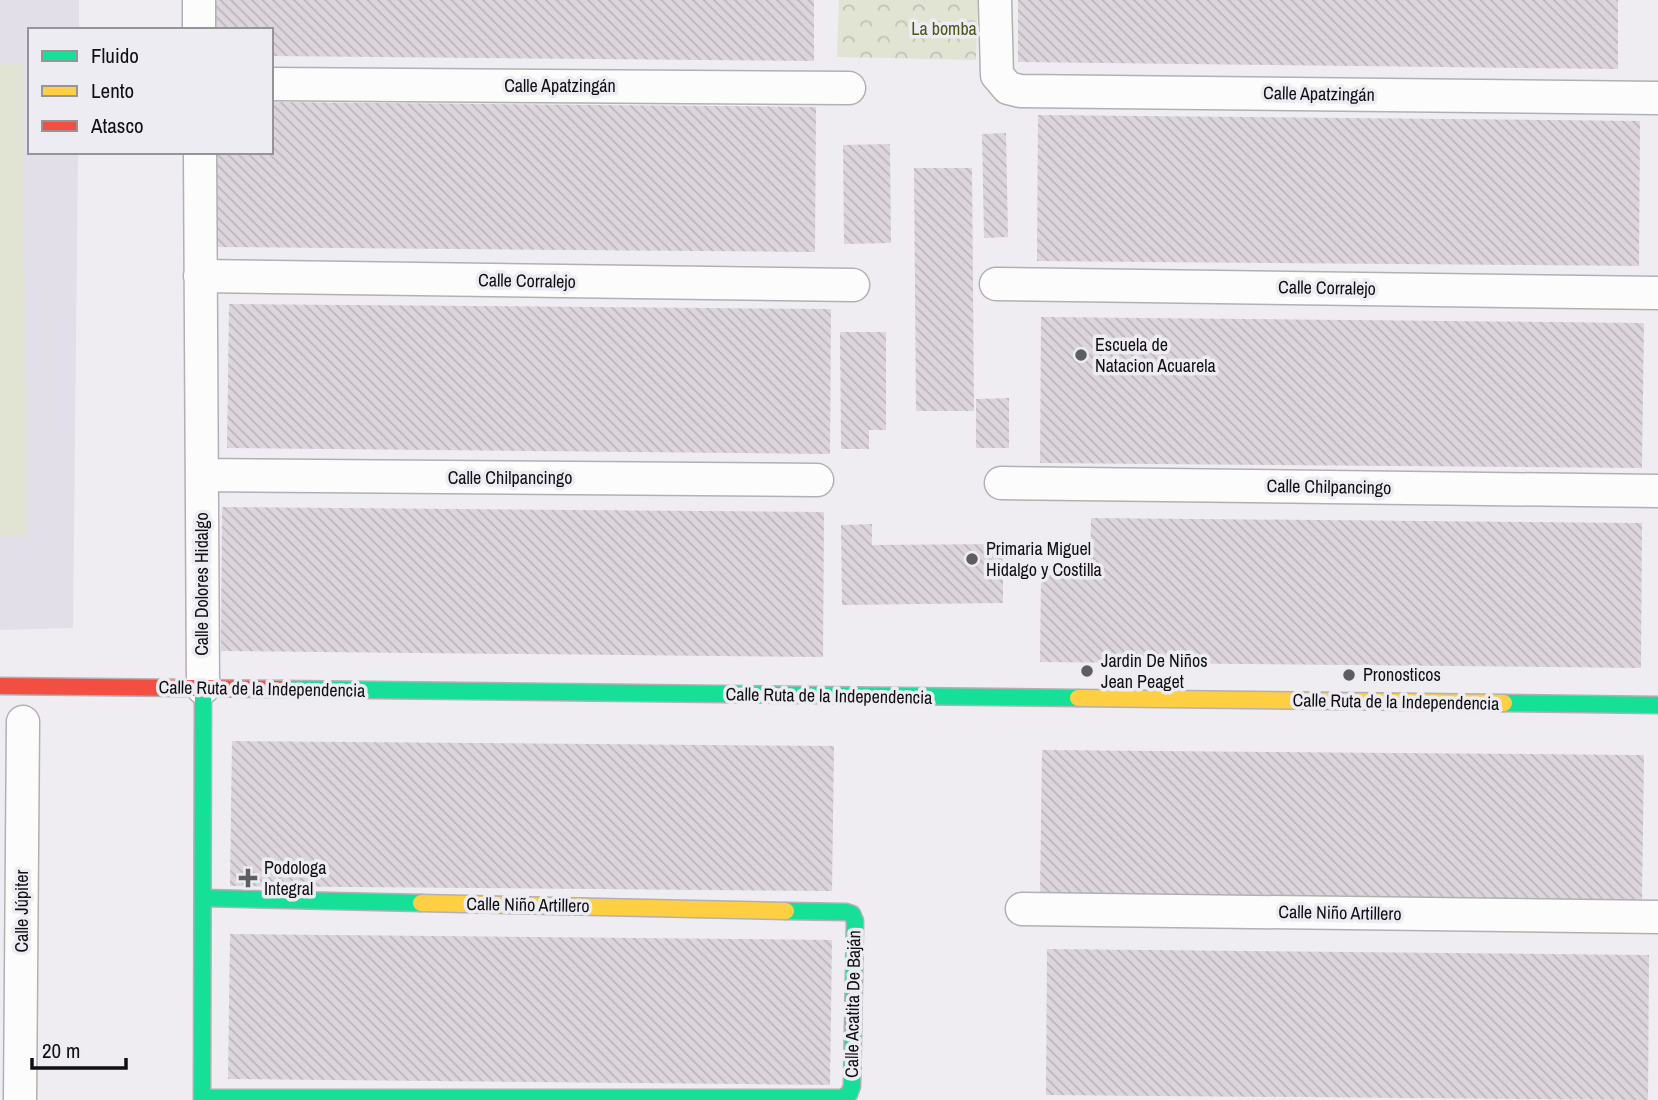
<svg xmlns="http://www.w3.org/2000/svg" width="1658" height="1100" font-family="'Archivo Narrow',sans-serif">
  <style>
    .built { fill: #e2dfe8 }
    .grass { fill: #e1e4d3 }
    .park { fill: url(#park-crowns) }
    .building { fill: url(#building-back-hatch) }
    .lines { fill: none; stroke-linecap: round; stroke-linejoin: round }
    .street-casing { stroke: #b1b0b4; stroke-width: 35 }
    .fast-casing { stroke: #b1b0b4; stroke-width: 19 }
    .slow-casing { stroke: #b1b0b4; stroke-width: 19 }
    .jam-casing { stroke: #b1b0b4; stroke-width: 19 }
    .street { stroke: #fdfcfd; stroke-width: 32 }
    .fast { stroke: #16e098; stroke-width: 16 }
    .slow { stroke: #ffcf43; stroke-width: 16 }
    .jam { stroke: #f24e42; stroke-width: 16 }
    .poi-dot { fill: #5e5d60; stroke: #eeecf3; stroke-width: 2.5 }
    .labels { text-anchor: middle; stroke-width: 7; stroke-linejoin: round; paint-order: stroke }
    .park-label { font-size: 18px; fill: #4d551a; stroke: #eeecf3 }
    .street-label { font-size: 18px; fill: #100f11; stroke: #eeecf3 }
    .poi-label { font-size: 18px; fill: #100f11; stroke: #eeecf3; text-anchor: start }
  </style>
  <defs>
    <pattern id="park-crowns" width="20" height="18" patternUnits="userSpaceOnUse" patternTransform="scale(1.75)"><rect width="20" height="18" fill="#e1e4d3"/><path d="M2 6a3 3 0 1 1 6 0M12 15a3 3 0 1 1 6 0" fill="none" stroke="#c0c2b4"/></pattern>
    <pattern id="building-back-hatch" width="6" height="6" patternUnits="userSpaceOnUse" patternTransform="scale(1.75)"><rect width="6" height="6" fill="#dcd5db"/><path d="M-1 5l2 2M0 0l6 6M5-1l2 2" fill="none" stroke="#bcb6bb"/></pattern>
  </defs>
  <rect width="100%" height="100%" fill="#efedf2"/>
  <path class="built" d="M 0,0 L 79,0 L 79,30 L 30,30 L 30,152 L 78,152 L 73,628 L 0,630 Z"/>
  <path class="grass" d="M 0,64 L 23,64 L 26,535 L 0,535 Z"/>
  <path class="park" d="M 839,0 L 978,0 L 976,60 L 837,57 Z"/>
  <path class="building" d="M 212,0 L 814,0 L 814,61 L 271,56 L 271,30 L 212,30 Z
    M 1018,0 L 1618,0 L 1618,69 L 1018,62 Z
    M 271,102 L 816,107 L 815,252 L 212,247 L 213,152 L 271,152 Z
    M 1038,115 L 1640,121 L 1639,266 L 1037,261 Z
    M 1006,133 L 1008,237 L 984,238 L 982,134 Z
    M 890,144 L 891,243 L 844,244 L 843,145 Z
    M 914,168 L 972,168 L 974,411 L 916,411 Z
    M 229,304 L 831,309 L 830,454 L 227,448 Z
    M 1041,317 L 1644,323 L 1642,468 L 1040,463 Z
    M 840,332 L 886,332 L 886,430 L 869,430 L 869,449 L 841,449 Z
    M 1009,398 L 1009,448 L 976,448 L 976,399 Z
    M 222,507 L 824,512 L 823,657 L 221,651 Z
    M 1091,518 L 1642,523 L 1641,668 L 1040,662 L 1041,575 L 1090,575 Z
    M 872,524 L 872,545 L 1003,544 L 1003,603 L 842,605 L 841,525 Z
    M 232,741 L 834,746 L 832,891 L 230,886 Z
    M 1042,750 L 1644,755 L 1642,900 L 1040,895 Z
    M 230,934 L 832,940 L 830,1085 L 228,1079 Z
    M 1047,949 L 1649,955 L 1648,1100 L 1046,1095 Z"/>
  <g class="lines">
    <defs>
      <path id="street" d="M 199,0 L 199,30
        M 995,0 L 997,75 L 1008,88 L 1020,91 L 1658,98
        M 271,84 L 849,88
        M 200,152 L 203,688
        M 200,276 L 853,285
        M 996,284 L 1658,293
        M 202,475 L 817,480
        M 1001,483 L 1658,491
        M 1022,909 L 1658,917
        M 20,1100 L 23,722"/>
      <path id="fast" d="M 282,689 L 1078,698
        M 1504,703 L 1658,705
        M 203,898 L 421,903
        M 202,1098 L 842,1098 L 849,1094 L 852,1086 L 855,921 L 852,914 L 846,912 L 786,911
        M 202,1100 L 203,688"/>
      <path id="slow" d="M 1078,698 L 1504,703
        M 421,903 L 786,911"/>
      <path id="jam" d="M 0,686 L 282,689"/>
    </defs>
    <use href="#street" class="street-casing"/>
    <use href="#fast" class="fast-casing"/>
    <use href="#slow" class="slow-casing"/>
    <use href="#jam" class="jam-casing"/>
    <use href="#street" class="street"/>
    <use href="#fast" class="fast"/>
    <use href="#slow" class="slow"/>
    <use href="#jam" class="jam"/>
  </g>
  <g class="poi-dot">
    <circle cx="1081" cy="355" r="7"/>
    <circle cx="972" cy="559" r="7"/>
    <circle cx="1087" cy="671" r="7"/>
    <circle cx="1349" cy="675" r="7"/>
    <path d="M244.5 867.5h7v7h7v7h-7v7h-7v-7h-7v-7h7z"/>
  </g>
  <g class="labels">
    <g class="park-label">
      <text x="944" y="35">La bomba</text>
    </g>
    <g class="street-label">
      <text x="560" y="92">Calle Apatzingán</text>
      <text transform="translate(1319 94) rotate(1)" y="6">Calle Apatzingán</text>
      <text transform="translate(527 281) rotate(1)" y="6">Calle Corralejo</text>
      <text transform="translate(1327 288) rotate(1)" y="6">Calle Corralejo</text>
      <text x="510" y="484">Calle Chilpancingo</text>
      <text transform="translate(1329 487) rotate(1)" y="6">Calle Chilpancingo</text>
      <text transform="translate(202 584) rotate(-90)" y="6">Calle Dolores Hidalgo</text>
      <text transform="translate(262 689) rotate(1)" y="6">Calle Ruta de la Independencia</text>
      <text transform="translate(829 696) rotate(1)" y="6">Calle Ruta de la Independencia</text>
      <text transform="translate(1396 702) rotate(1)" y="6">Calle Ruta de la Independencia</text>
      <text transform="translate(528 905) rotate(1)" y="6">Calle Niño Artillero</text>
      <text transform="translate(22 911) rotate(-90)" y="6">Calle Júpiter</text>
      <text transform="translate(1340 913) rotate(1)" y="6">Calle Niño Artillero</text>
      <text transform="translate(853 1004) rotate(-89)" y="6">Calle Acatita De Baján</text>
    </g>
    <g class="poi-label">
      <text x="1095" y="351">Escuela de<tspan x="1095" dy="21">Natacion Acuarela</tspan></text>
      <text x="986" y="555">Primaria Miguel<tspan x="986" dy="21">Hidalgo y Costilla</tspan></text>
      <text x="1101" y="667">Jardin De Niños<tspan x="1101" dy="21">Jean Peaget</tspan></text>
      <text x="1363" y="681">Pronosticos</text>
      <text x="264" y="874">Podologa<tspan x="264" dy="21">Integral</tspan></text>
    </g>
  </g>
  <rect x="28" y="28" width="245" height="126" fill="#eeecf3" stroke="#959499" stroke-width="2"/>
  <rect x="42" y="51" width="35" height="10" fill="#16e098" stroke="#959499" stroke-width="2"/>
  <text x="91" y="63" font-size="21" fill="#100f11">Fluido</text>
  <rect x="42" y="86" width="35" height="10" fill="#ffcf43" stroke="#959499" stroke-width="2"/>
  <text x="91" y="98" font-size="21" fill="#100f11">Lento</text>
  <rect x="42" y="121" width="35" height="10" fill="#f24e42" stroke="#959499" stroke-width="2"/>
  <text x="91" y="133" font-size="21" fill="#100f11">Atasco</text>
  <path d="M32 1058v10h94v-10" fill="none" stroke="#100f11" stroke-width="3.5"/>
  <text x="42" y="1058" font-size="21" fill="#100f11" stroke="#eeecf3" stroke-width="5" paint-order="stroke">20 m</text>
</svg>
